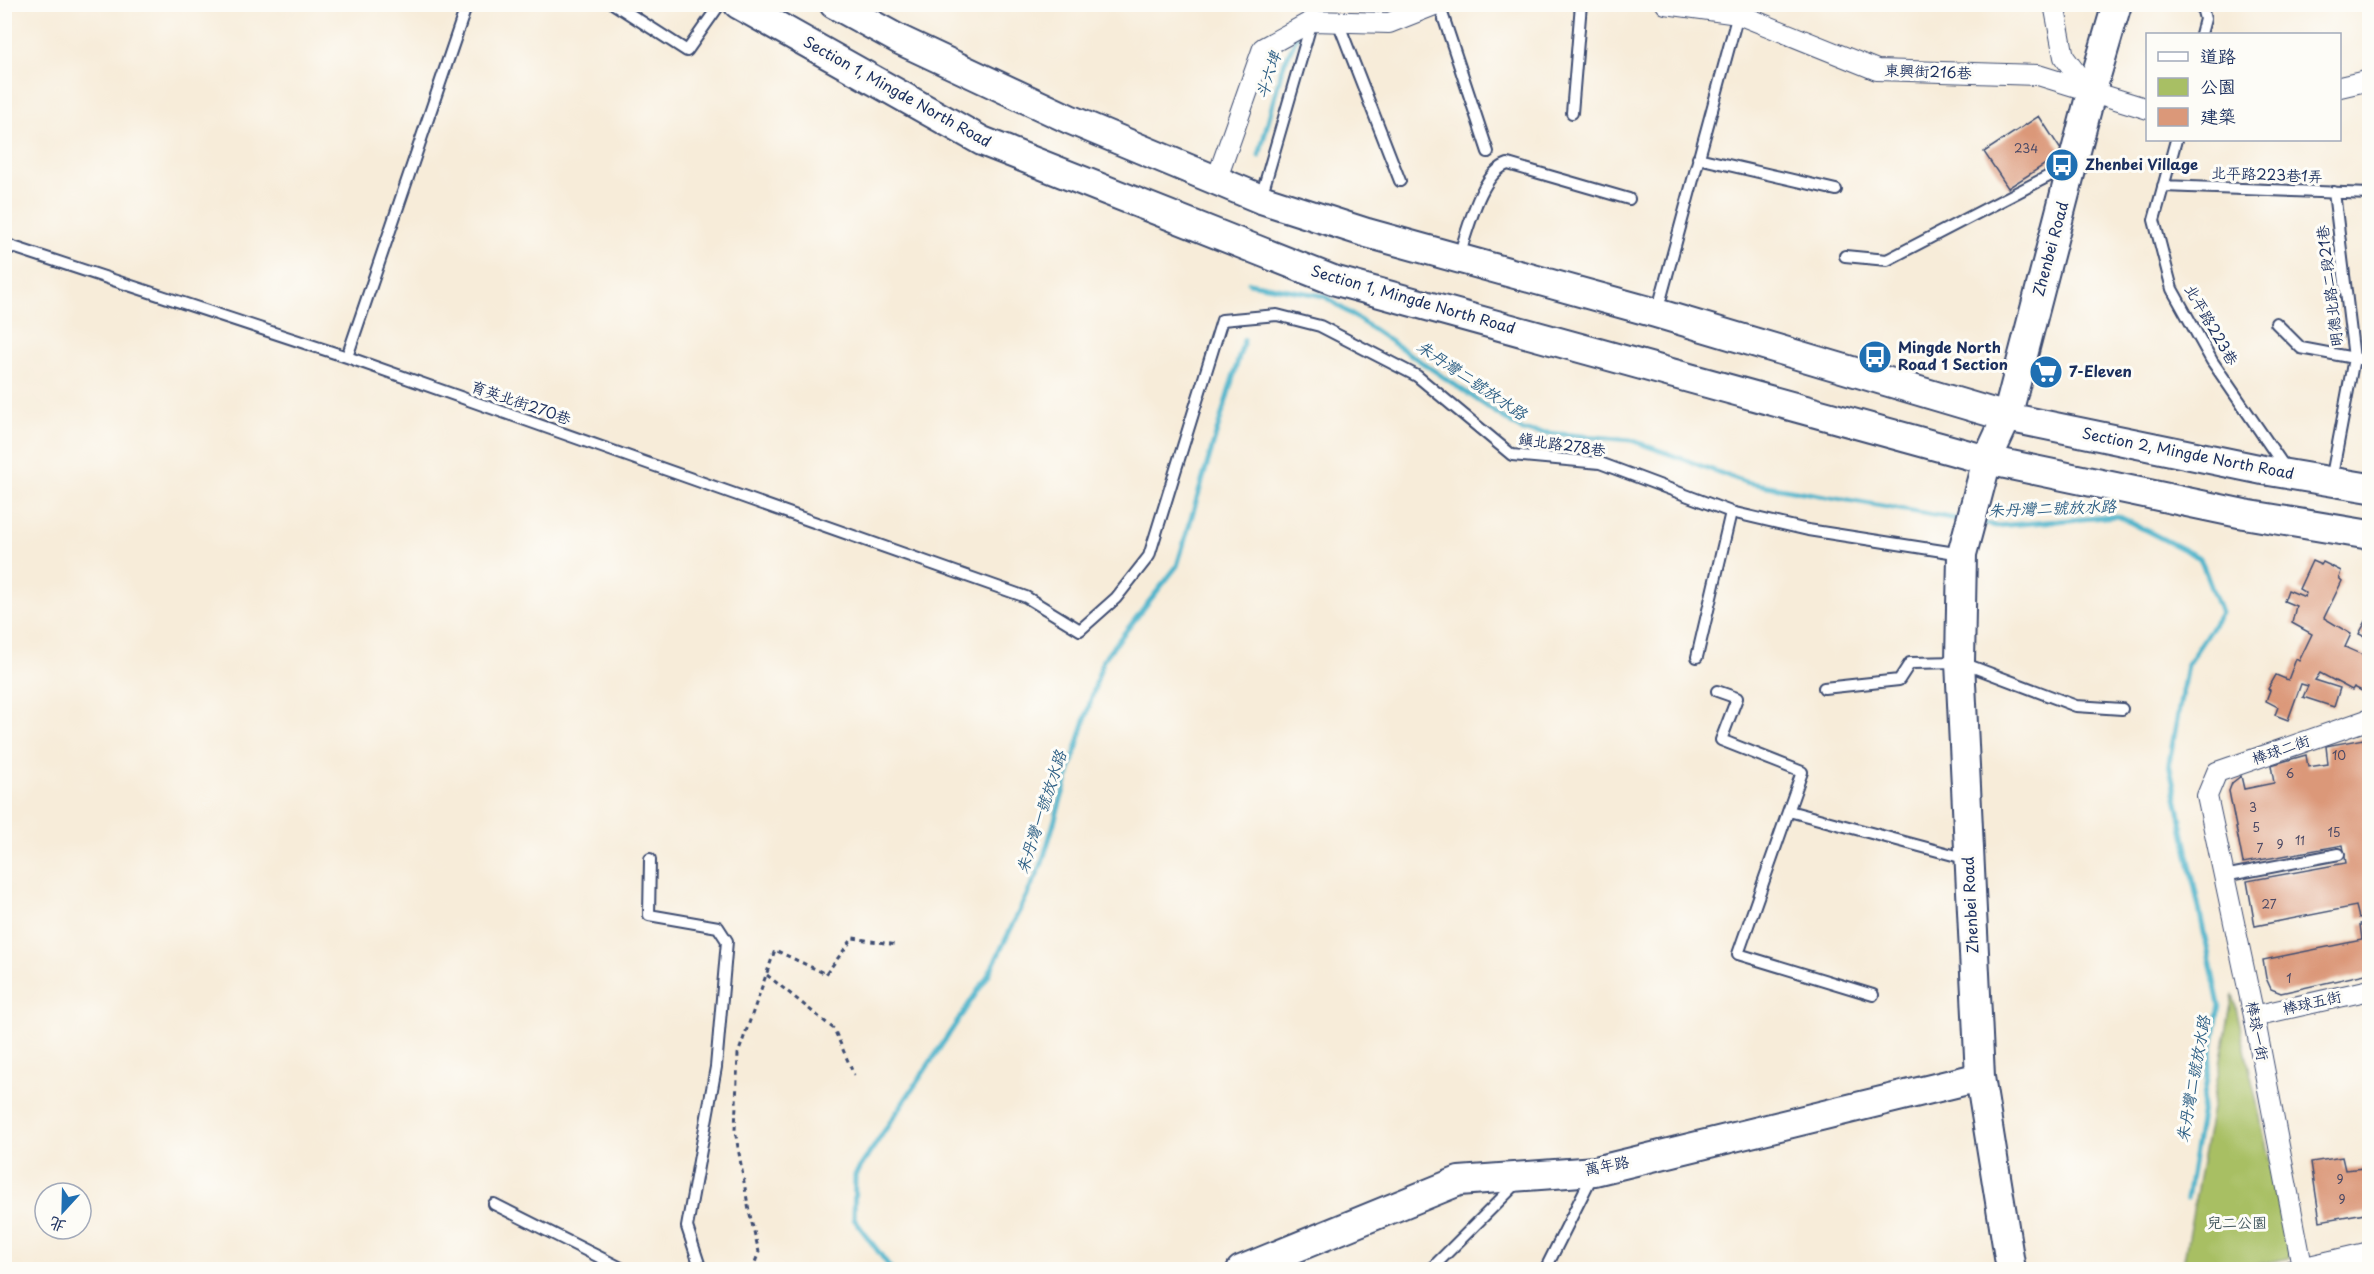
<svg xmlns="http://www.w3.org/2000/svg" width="2374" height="1274" font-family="'Playpen Sans','LXGW WenKai TC',sans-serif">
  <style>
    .green { fill: #a8bf64; stroke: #627761; stroke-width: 1.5 }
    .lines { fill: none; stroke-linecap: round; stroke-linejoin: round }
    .stream { stroke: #4db4cb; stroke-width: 5 }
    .building { fill: #db9879 }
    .lane-casing { stroke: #3c4b70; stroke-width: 14 }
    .street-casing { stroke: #3c4b70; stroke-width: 22 }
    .secondary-casing { stroke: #3c4b70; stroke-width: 32 }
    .path { stroke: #3c4b70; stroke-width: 3; stroke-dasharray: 4.5 4.5; stroke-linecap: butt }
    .lane { stroke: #fff; stroke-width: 10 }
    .street { stroke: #fff; stroke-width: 20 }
    .secondary { stroke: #fff; stroke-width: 28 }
    .labels { text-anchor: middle; stroke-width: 6; stroke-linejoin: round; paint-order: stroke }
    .number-label { font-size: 12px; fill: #4b4965 }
    .street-label { font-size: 15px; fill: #1b2f5e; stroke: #fdfcf7 }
    .poi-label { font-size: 15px; font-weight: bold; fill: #1b2f5e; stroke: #fdfcf7; text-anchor: start }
    .park-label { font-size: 15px; fill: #455a60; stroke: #fdfcf7 }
    .water-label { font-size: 16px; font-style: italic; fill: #2c5e84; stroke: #fdfcf7 }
  </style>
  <rect width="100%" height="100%" fill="#fdfcf7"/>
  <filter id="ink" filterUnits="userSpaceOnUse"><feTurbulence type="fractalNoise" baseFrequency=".0167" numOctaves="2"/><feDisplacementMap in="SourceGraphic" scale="12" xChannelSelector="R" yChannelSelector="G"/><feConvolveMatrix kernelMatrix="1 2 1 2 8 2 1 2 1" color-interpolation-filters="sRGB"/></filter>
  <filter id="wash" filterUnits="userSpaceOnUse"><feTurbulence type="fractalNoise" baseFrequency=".008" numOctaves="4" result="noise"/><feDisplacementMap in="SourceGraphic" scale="24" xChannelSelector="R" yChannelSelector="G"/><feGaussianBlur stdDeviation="1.35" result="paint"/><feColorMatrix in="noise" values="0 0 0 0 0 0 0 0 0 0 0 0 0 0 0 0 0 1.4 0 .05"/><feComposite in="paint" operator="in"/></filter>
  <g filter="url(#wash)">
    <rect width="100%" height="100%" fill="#f7ecd9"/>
    <path class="green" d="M 2233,994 L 2291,1258 L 2232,1269 L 2182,1270 Z"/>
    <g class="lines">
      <path class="stream" d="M 1306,17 L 1312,4
        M 1259,156 L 1282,68 L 1297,36
        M 1249,283 L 1324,296 L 1523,431 L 1631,440 L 1745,482 L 1962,520
        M 1980,523 L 1996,526 L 2118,516 L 2200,558 L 2221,613 L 2187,665 L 2169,763 L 2219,1005 L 2187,1199
        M 892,1270 L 854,1219 L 855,1175 L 989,974 L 1041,866 L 1103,660 L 1177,566 L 1244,340"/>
    </g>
    <g id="blocks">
      <path class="building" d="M 2039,116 L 2063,153 L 2008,188 L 1984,152 Z
        M 2312,561 L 2321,565 L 2323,562 L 2341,571 L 2339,578 L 2342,581 L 2324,618 L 2351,634 L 2345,647 L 2370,658 L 2370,695 L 2354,687 L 2352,690 L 2320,673 L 2315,680 L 2340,688 L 2334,707 L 2303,697 L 2308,686 L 2301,684 L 2288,720 L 2275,715 L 2278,707 L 2266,701 L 2270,690 L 2268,689 L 2276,675 L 2288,680 L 2296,659 L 2299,661 L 2312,634 L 2292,623 L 2296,606 L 2284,601 L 2288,590 L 2305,597 L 2306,593 L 2299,589 Z
        M 2370,614 L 2370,639 L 2359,634 Z
        M 2363,739 L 2370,769 L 2370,916 L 2359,918 L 2356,906 L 2255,926 L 2247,881 L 2346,863 L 2343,845 L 2243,863 L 2229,791 L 2232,783 L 2241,776 L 2244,789 L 2274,783 L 2271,765 L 2306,755 L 2308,767 L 2328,764 L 2326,746 Z
        M 2370,922 L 2370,973 L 2281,993 L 2271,989 L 2266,978 L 2263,960 L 2362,940 L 2360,924 Z
        M 2342,1157 L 2345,1170 L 2364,1168 L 2364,1164 L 2370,1163 L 2370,1212 L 2320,1221 L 2311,1162 Z"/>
    </g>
  </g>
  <g filter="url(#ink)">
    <use href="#blocks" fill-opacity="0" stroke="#3c4b70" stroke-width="1.5"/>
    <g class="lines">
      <defs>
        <path id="lane" d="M 614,4 L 687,51 L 720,4
          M 1439,4 L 1488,152
          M 2201,4 L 2205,19 L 2201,34
          M 1338,22 L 1400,181
          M 1572,113 L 1581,4
          M 2176,140 L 2154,220 L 2172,289 L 2212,361 L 2286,469
          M 1698,158 L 1836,190
          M 2163,186 L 2370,194
          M 1261,197 L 1312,21
          M 4,244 L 347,357 L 1026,597 L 1080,630 L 1116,598 L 1149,556 L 1222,320 L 1277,315 L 1320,326 L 1417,376 L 1512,455 L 1600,463 L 1731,512 L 1808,530 L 1962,554
          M 1845,256 L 1887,260 L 2068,166
          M 1458,258 C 1468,231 1480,173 1508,164 L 1629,199
          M 1657,312 L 1738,14
          M 2276,323 L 2301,348 L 2370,361
          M 347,357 L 467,4
          M 2331,481 L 2354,358 L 2334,192
          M 1697,657 L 1731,512
          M 1824,688 L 1899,680 L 1910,663 L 1960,662 L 2076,706 L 2122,709
          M 1717,691 L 1737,698 L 1721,740 L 1802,772 L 1738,954 L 1873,995
          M 1789,811 L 1968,859
          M 650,859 L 649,915 L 718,927 L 727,941 L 716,1067 L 687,1227 L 701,1270
          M 2224,876 L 2339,854
          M 494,1204 L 625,1270
          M 1430,1270 L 1518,1182
          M 1545,1270 L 1593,1174"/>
        <path id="street" d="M 1666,4 L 1738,14 L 1877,70 L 2038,75 L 2148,109
          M 2054,4 L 2064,57 L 2091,93
          M 2340,87 L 2370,80
          M 1216,181 L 1263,48 L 1312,21 L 1389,23 L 1437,4
          M 2254,1016 L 2370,990
          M 2302,1266 L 2254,1016 L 2207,796 L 2217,772 L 2370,719
          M 2292,1270 L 2370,1252"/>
        <path id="secondary" d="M 738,4 L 982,141 L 1333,280 L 1987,460 L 2244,514 L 2370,535
          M 834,4 L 900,40 L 1069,119 L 1261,199 L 1367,233 L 1656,313 L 2007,417 L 2263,470 L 2370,488
          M 1241,1270 L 1459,1181 L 1595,1171 L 1980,1077
          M 2011,1270 L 1980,1077 L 1960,662 L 1962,554 L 1987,460 L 2007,417 L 2091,93 L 2117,4"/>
      </defs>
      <use href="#lane" class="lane-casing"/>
      <use href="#street" class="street-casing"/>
      <use href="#secondary" class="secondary-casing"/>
      <path class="path" d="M 767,975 L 834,1029 L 854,1075
        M 752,1270 L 759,1252 L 749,1211 L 735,1130 L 738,1054 L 775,950 L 826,974 L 853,938 L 897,945"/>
      <use href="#lane" class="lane"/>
      <use href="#street" class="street"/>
      <use href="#secondary" class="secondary"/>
    </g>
  </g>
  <defs>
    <symbol id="bus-disc" viewBox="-11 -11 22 22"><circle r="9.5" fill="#1f6fb2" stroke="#fdfcf7"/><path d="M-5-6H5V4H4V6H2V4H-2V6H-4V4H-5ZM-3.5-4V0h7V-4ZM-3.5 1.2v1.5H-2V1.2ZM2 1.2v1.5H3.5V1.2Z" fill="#fff"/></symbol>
    <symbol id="supermarket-disc" viewBox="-11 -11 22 22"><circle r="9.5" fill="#1f6fb2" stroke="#fdfcf7"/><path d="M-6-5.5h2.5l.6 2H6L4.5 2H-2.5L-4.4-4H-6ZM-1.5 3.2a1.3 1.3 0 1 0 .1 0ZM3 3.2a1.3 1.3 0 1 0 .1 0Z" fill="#fff"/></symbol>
  </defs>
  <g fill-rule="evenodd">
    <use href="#bus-disc" x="2043" y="146" width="38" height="38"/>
    <use href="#bus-disc" x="1856" y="338" width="38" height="38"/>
    <use href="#supermarket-disc" x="2027" y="353" width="38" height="38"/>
  </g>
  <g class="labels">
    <g class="number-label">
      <text x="2026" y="153">234</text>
      <text x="2339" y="760">10</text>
      <text x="2290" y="778">6</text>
      <text x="2253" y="812">3</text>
      <text x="2256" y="832">5</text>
      <text x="2334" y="837">15</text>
      <text x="2300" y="845">11</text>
      <text x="2280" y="849">9</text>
      <text x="2260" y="853">7</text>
      <text x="2269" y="909">27</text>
      <text x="2289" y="983">1</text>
      <text x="2340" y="1184">9</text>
      <text x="2342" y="1204">9</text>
    </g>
    <g class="street-label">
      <text transform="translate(1928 72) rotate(2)" y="5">東興街216巷</text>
      <text transform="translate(897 92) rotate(29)" y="5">Section 1, Mingde North Road</text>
      <text transform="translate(2267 175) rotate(2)" y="5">北平路223巷1弄</text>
      <text transform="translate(2051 249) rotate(-75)" y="5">Zhenbei Road</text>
      <text transform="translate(2330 286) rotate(-97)" y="5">明德北路二段21巷</text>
      <text transform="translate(1413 300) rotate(16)" y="5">Section 1, Mingde North Road</text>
      <text transform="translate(2211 325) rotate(60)" y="5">北平路223巷</text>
      <text transform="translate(521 403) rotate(19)" y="5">育英北街270巷</text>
      <text transform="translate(1562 445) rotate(8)" y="5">鎮北路278巷</text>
      <text transform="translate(2188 454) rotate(11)" y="5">Section 2, Mingde North Road</text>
      <text transform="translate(2281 750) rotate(-19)" y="5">棒球二街</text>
      <text transform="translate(1971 905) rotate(-93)" y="5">Zhenbei Road</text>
      <text transform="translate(2312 1003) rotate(-13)" y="5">棒球五街</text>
      <text transform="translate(2257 1031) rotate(79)" y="5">棒球一街</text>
      <text transform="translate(1607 1166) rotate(-11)" y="5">萬年路</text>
    </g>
    <g class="poi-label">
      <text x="2085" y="170">Zhenbei Village</text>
      <text x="1898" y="353">Mingde North<tspan x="1898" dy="17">Road 1 Section</tspan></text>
      <text x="2069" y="377">7-Eleven</text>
    </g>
    <g class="park-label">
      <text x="2237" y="1228">兒二公園</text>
    </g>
    <g class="water-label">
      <text transform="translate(1268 75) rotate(-72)" y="6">斗六埤</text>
      <text transform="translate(1472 380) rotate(34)" y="6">朱丹灣二號放水路</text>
      <text transform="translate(2052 508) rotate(-2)" y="6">朱丹灣二號放水路</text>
      <text transform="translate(1041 812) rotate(-72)" y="6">朱丹灣一號放水路</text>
      <text transform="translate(2193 1079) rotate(-80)" y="6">朱丹灣二號放水路</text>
    </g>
  </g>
  <rect width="2374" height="1274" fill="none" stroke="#fdfcf7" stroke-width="24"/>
  <rect x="2146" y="33" width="195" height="108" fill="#fdfcf7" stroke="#a3aaba" stroke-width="1.5"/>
  <rect x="2158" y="52" width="30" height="9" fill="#ffffff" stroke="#a3aaba" stroke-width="1.5"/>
  <text x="2200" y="63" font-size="18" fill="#1b2f5e">道路</text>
  <rect x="2158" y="78" width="30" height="18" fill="#a8bf64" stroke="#a3aaba" stroke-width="1.5"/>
  <text x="2200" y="93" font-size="18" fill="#1b2f5e">公園</text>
  <rect x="2158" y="108" width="30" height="18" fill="#db9879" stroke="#a3aaba" stroke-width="1.5"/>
  <text x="2200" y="123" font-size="18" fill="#1b2f5e">建築</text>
  <g transform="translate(63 1211) rotate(202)"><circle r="28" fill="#fdfcf7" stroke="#a3aaba" stroke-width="1.5"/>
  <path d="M0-4.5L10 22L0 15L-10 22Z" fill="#1f6fb2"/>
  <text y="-9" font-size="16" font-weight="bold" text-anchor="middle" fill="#1b2f5e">北</text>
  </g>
</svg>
